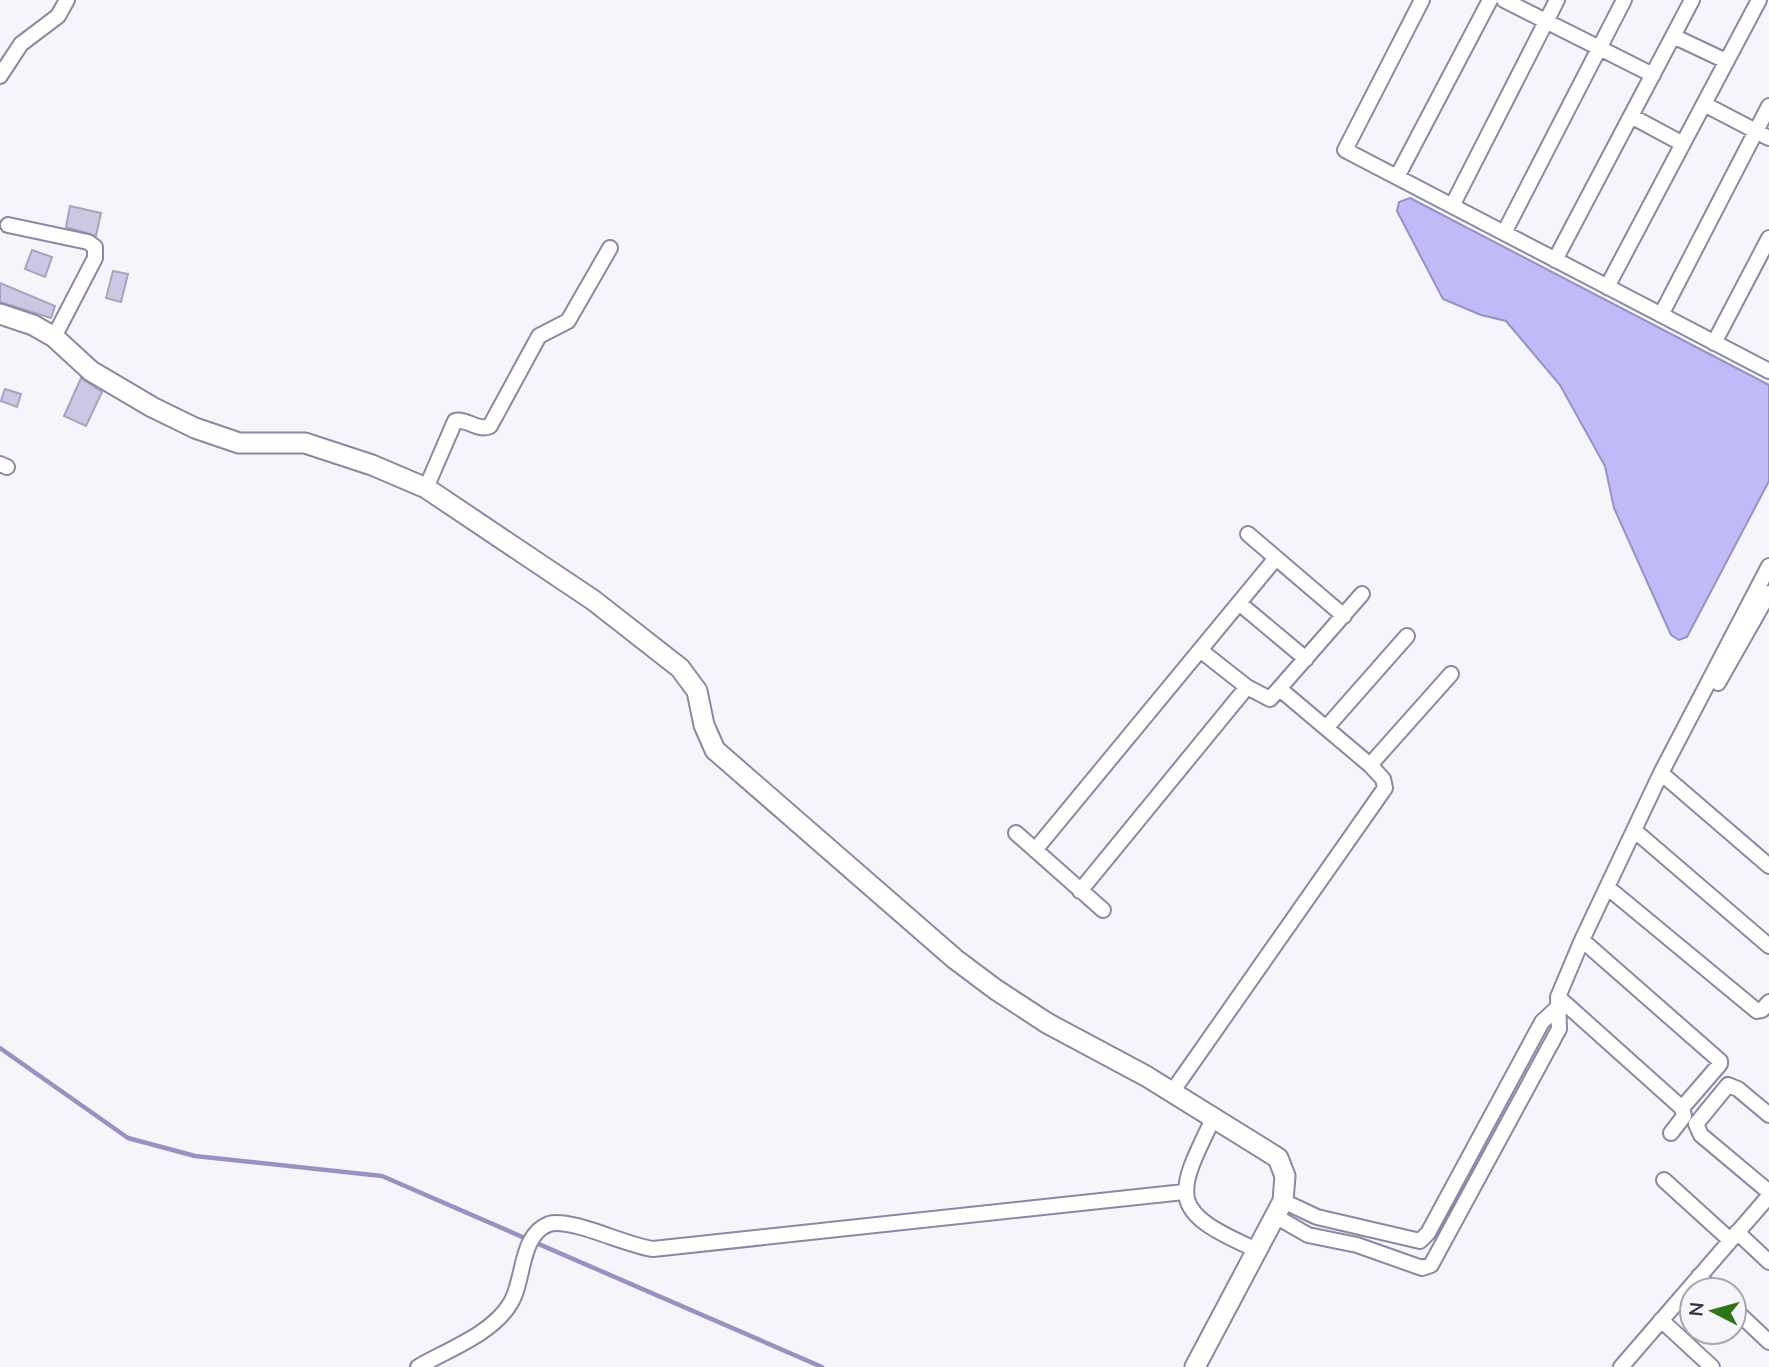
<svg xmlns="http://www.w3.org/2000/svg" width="1769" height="1367" font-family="'Nunito Sans',sans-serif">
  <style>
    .water { fill: #c0baf9; stroke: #9692c1; stroke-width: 2 }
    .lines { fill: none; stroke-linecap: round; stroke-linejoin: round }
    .stream { stroke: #9692c1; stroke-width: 4.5 }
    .building { fill: #cac8e3; stroke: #a6a4be; stroke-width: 2 }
    .street-casing { stroke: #8b89a2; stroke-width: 18 }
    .secondary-casing { stroke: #8b89a2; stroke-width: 23 }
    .street { stroke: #fff; stroke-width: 14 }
    .secondary { stroke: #fff; stroke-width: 19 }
  </style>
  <rect width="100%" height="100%" fill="#f5f5fb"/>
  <path class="water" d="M 1410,198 L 1769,385 L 1769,481 L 1687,637 L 1679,640 L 1671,635 L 1614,508 L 1605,466 L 1560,385 L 1506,321 L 1481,315 L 1443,299 L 1397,211 L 1399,202 Z"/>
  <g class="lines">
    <path class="stream" d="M 0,1048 L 128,1138 L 195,1156 L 382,1176 L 822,1367"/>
  </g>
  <path class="building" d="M 70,206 L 101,213 L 96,236 L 66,227 Z
    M 32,250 L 52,257 L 45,277 L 25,269 Z
    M 113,271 L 128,274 L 121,302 L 106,298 Z
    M 0,283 L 55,306 L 51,318 L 0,302 Z
    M 81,378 L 102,392 L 86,426 L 64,416 Z
    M 5,389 L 21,394 L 17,407 L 1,401 Z"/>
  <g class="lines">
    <defs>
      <path id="street" d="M 1422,0 L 1345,150 L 1769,371
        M 1504,0 L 1653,75
        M 1673,36 L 1726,61
        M 0,76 L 21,44 L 58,16 L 67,0
        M 1704,104 L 1769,138
        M 1631,116 L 1683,144
        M 1397,177 L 1490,0
        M 1452,206 L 1557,0
        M 8,225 L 88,242 L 95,247 L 95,258 L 54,337
        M 1504,233 L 1624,0
        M 1555,260 L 1692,0
        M 1607,287 L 1759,0
        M 1661,315 L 1769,106
        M 1714,343 L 1769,238
        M 0,464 L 7,467
        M 426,488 L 455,421 C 467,418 478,432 490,426 L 539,336 L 568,321 L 610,248
        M 1248,534 L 1344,616
        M 1239,603 L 1306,659
        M 1200,650 L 1247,687 L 1270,699 L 1362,594
        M 1718,683 L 1769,593
        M 1326,728 L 1407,636
        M 1370,765 L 1451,674
        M 1661,773 L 1769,866
        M 1634,830 L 1769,946
        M 1016,833 L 1103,910
        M 1035,850 L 1276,558
        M 1607,887 L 1757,1011 L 1762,1010 L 1769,1002
        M 1080,891 L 1247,687
        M 1582,940 L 1720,1061 L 1720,1064 L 1682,1108
        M 1558,997 L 1682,1108 L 1684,1116 L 1671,1133
        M 1172,1092 L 1385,788 L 1383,779 L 1370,765 L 1281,690
        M 1769,1115 L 1738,1089 L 1728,1085 L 1696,1124 L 1701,1135 L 1769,1192
        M 1214,1117 C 1174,1198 1168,1211 1257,1250
        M 1664,1180 L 1730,1240
        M 1283,1201 L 1317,1217 L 1420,1241 L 1428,1233 L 1542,1022 L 1556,1009
        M 1275,1216 L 1308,1235 L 1357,1245 L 1422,1268 L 1431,1265 L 1559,1029 L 1558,997 L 1582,940 L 1661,773 L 1769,566
        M 1737,1232 L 1769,1262
        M 1699,1276 L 1713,1290
        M 1734,1309 L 1769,1342
        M 1661,1320 L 1712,1367
        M 418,1367 C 447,1350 492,1334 510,1304 C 525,1281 519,1235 549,1224 C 570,1217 627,1246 653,1249 L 1184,1192
        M 1621,1367 L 1769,1196"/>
      <path id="secondary" d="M 0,314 L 33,325 L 54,337 L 91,371 L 152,407 L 195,428 L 239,443 L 305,443 L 372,465 L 426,488 L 593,600 L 680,668 L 697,691 L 704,725 L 715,750 L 955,959 L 995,989 L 1047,1023 L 1146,1076 L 1278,1158 L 1285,1176 L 1283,1201 L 1195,1367"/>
    </defs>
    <use href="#street" class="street-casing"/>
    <use href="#secondary" class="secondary-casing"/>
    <use href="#street" class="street"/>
    <use href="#secondary" class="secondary"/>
  </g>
  <g transform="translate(1713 1311) rotate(276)"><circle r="33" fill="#f5f5fb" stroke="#a8a7af" stroke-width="2"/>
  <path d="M0-5L12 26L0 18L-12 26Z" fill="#2f7415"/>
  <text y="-10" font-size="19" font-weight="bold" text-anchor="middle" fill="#34333e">N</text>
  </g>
</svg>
